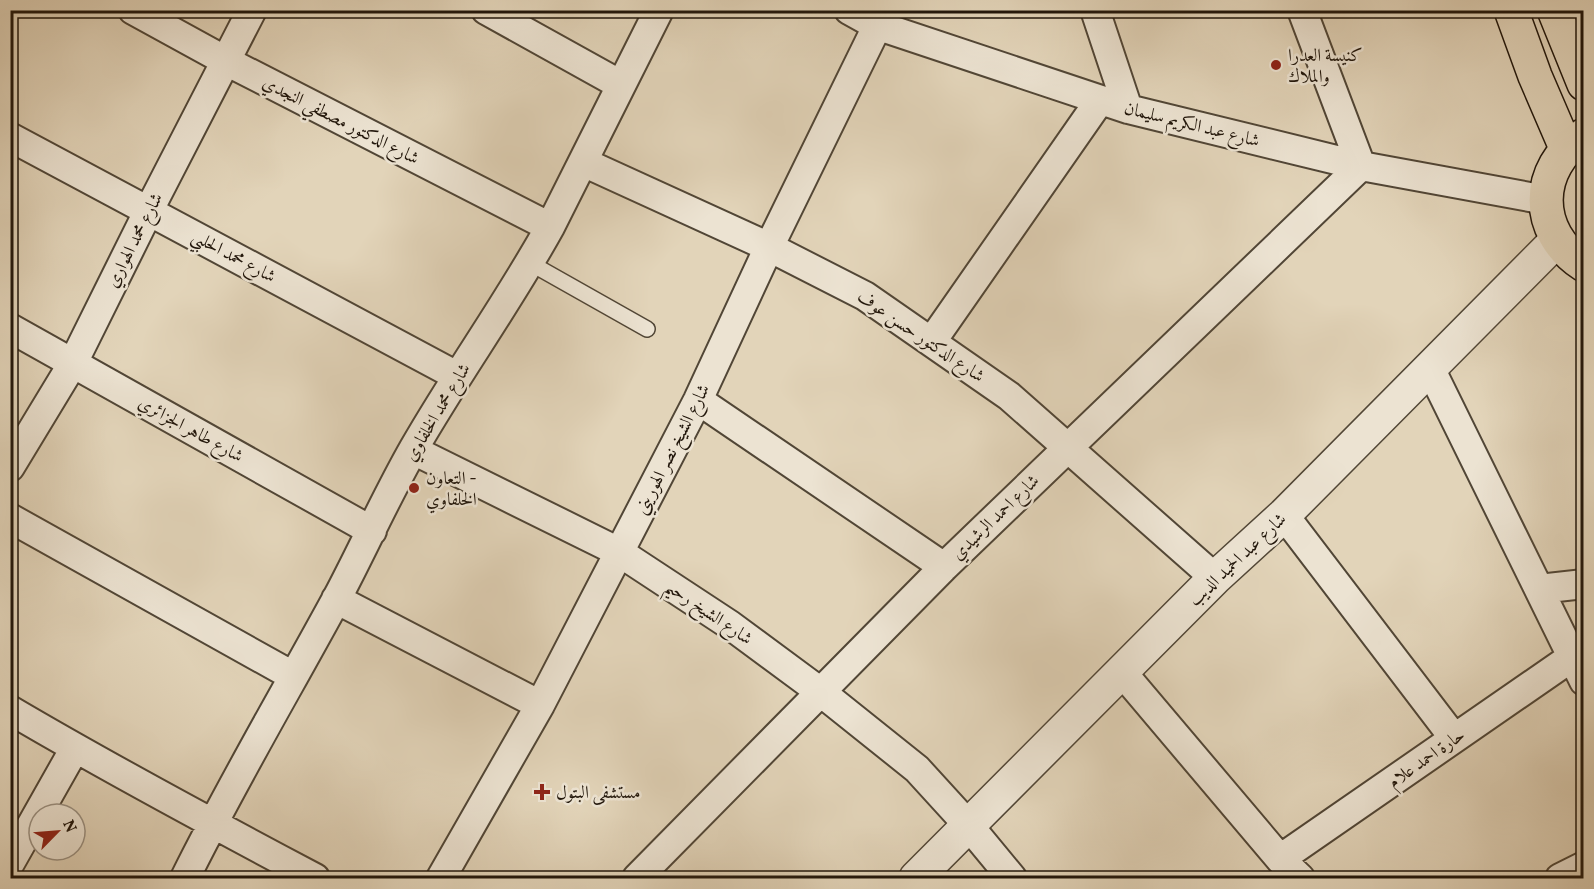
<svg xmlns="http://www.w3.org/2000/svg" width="1594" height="889" font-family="Vollkorn,Amiri,serif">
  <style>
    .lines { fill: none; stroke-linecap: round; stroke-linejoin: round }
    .service-casing { stroke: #514636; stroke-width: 18 }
    .minor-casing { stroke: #514636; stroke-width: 32 }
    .tertiary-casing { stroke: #514636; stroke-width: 36 }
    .primary-casing { stroke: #21160b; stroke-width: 36 }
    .service { stroke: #ece3d2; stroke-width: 15 }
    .minor { stroke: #ece3d2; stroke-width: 28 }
    .tertiary { stroke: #ece3d2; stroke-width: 33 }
    .primary { stroke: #e2d4b9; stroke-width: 33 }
    .poi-dot { fill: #8f2418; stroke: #ece3d2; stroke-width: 2 }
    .labels { text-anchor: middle; stroke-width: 5; stroke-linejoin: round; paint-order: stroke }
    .poi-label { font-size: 18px; fill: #21160b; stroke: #ece3d2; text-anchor: start }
    .street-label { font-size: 18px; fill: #21160b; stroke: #ece3d2 }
  </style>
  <rect width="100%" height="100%" fill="#e2d4b9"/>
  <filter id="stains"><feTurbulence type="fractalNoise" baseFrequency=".00333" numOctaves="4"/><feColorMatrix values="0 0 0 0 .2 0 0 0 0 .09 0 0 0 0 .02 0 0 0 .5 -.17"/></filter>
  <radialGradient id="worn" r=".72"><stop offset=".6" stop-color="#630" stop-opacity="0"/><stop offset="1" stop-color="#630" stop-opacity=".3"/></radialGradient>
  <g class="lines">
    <defs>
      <path id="service" d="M 530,263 L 647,329"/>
      <path id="minor" d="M 133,10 L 226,61 L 550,227
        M 486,10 L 621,85
        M 849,10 L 876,25 L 1128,109 L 1361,166 L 1546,200
        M 1095,10 L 1128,109
        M 10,137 L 457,376
        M 583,162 L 769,247 L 865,296 L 1009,396 L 1215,578
        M 10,328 L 372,531
        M 932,341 L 1100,100
        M 1430,368 L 1584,681
        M 698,400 L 944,567
        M 413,450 L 619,552 L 730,625 L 822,693 L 917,769 L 969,826 L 1012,878
        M 10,467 L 73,363 L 149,210 L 252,10
        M 1284,515 L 1454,738
        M 10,518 L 293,676
        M 1539,589 L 1584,584
        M 336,599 L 540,705
        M 1121,671 L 1280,859 L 1300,878
        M 10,710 C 110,769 213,824 315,878
        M 1280,859 L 1572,657
        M 10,863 L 75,748
        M 185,878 C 232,783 286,692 337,598 C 363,549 386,497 414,448 C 457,373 508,303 550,227 L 659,10
        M 441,878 L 540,705 L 698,400 L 769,247 L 885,10
        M 637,878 L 944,567 L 1361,166 L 1302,10
        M 1560,878 L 1584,866"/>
      <path id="tertiary" d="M 916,878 L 1215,578 L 1284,515 L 1557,240"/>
      <path id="primary" d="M 1511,10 L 1535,76 L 1566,148
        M 1554,10 L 1584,84
        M 1584,135 C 1534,168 1533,232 1584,265"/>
    </defs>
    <use href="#service" class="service-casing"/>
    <use href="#minor" class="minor-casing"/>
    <use href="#tertiary" class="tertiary-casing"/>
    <use href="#primary" class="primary-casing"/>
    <use href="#service" class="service"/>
    <use href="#minor" class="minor"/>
    <use href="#tertiary" class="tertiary"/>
    <use href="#primary" class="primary"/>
  </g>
  <g class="poi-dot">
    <circle cx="1276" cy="65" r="6"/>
    <circle cx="414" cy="488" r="6"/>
    <path d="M539 783h6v6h6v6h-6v6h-6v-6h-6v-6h6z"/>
  </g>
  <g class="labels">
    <g class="poi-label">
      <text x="1288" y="61">كنيسة العدرا<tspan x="1288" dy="21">والملاك</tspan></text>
      <text x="426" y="484">التعاون -<tspan x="426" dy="21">الخلفاوي</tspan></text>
      <text x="556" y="798">مستشفى البتول</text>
    </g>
    <g class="street-label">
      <text transform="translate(341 120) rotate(27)" y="6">شارع الدكتور مصطفي النجدي</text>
      <text transform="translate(1192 124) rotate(14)" y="6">شارع عبد الكريم سليمان</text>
      <text transform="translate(134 240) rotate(-63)" y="6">شارع محمد الهواري</text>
      <text transform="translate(234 256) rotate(28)" y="6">شارع محمد الحلبي</text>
      <text transform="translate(921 336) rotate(34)" y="6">شارع الدكتور حسن عوف</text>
      <text transform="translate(437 412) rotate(-59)" y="6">شارع محمد الخلفاوي</text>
      <text transform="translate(191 429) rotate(29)" y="6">شارع طاهر الجزائري</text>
      <text transform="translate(672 449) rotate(-63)" y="6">شارع الشيخ نصر الهوريني</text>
      <text transform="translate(995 517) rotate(-44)" y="6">شارع احمد الرشيدي</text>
      <text transform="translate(1237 559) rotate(-43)" y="6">شارع عبد الحميد الديب</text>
      <text transform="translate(709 612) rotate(34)" y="6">شارع الشيخ رحيم</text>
      <text transform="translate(1426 758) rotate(-35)" y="6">حارة احمد علام</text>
    </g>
  </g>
  <rect width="1594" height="889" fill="none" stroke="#e2d4b9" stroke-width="36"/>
  <rect x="12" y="12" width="1570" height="865" fill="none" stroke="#21160b" stroke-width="3"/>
  <rect x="18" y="18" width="1558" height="853" fill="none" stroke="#21160b" stroke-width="1.5"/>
  <g transform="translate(57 832) rotate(65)"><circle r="28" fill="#ece3d2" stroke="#9b9182" stroke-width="1.5"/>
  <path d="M0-4.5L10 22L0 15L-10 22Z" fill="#8f2418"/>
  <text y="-9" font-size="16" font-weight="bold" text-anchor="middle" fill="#21160b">N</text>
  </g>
  <rect width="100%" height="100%" filter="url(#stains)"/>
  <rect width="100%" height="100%" fill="url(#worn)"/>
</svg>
